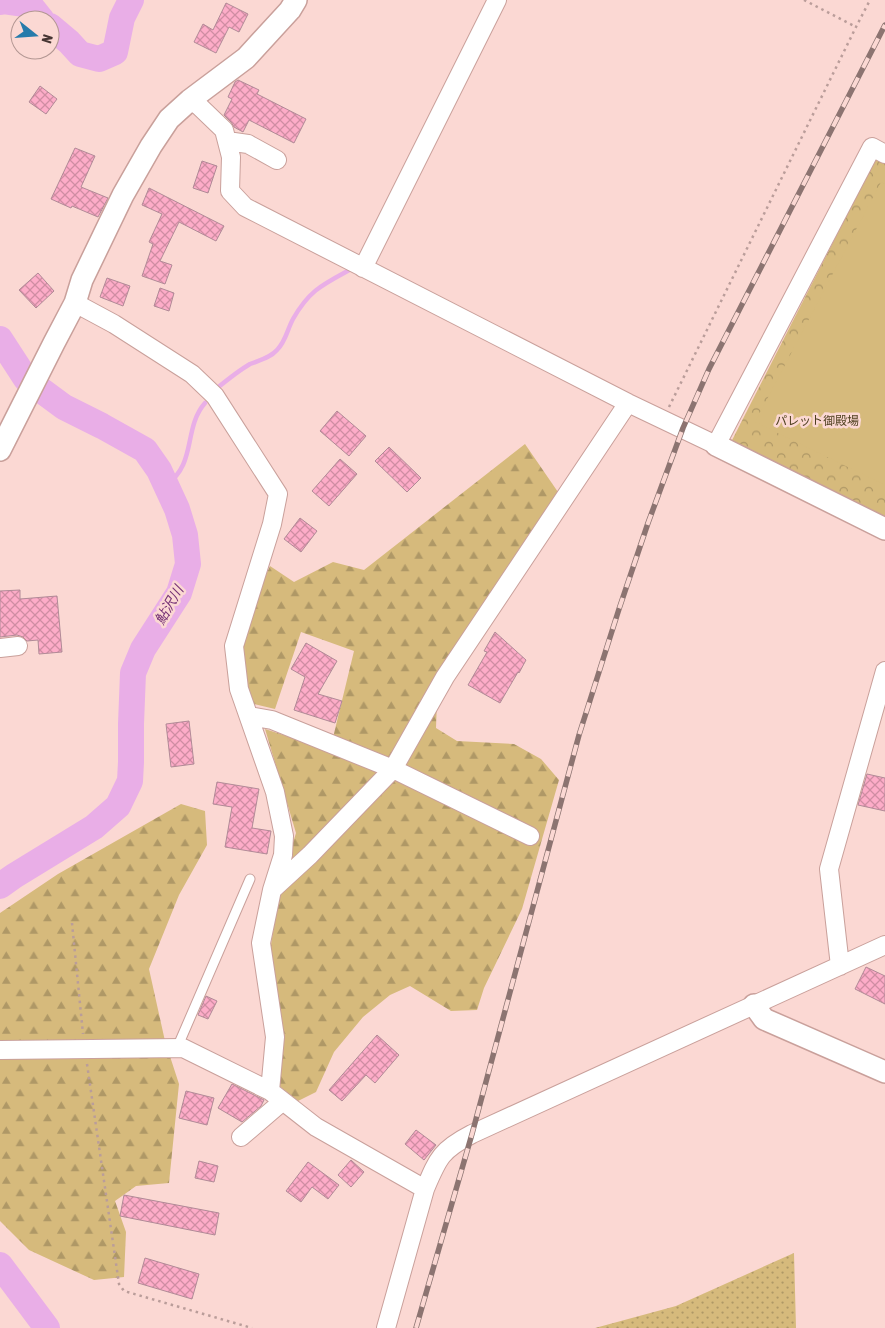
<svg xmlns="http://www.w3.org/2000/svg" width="885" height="1328" font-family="'Asap Condensed','Noto Sans JP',sans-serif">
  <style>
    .grass { fill: url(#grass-dots) }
    .forest { fill: url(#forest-firs) }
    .park { fill: url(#park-crowns) }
    .pitch { fill: #d6ba7c }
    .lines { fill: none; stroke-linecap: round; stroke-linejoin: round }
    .stream { stroke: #e9aee7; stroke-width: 4.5 }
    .river { stroke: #e9aee7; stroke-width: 26 }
    .building { fill: url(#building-cross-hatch); stroke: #b18a97 }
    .service-casing { stroke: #c9a09b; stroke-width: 11 }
    .minor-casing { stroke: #c9a09b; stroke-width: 20 }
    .tertiary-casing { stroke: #c9a09b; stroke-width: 24 }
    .path { stroke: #ba9d9a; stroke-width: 2.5; stroke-dasharray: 2.5 4; stroke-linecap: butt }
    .service { stroke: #fff; stroke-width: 9 }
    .minor { stroke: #fff; stroke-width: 18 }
    .tertiary { stroke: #fff; stroke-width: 21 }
    .rail-casing { stroke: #8c7471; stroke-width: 5.5 }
    .rail { stroke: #fbd8d3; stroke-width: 4; stroke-dasharray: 11; stroke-linecap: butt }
    .labels { text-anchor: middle; stroke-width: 5; stroke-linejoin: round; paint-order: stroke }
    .park-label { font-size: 12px; fill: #4d3e1e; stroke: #fbd8d3 }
    .water-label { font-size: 14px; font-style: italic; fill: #753175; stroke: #fbd8d3 }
  </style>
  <defs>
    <pattern id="grass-dots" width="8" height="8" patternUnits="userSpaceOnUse" patternTransform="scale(1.25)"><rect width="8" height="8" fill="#d6ba7c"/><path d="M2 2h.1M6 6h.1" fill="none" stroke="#af9866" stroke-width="1.8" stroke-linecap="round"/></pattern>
    <pattern id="forest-firs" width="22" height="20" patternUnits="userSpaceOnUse" patternTransform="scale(1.25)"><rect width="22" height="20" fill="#d6ba7c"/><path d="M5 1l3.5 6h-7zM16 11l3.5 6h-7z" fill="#af9866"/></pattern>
    <pattern id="park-crowns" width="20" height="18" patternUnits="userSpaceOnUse" patternTransform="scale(1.25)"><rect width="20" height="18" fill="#d6ba7c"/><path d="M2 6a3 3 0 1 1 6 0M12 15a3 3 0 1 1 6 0" fill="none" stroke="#af9866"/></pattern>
    <pattern id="building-cross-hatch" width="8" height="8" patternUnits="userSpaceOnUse" patternTransform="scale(1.25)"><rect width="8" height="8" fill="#fdacc8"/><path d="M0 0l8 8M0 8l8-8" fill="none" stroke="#cf8da3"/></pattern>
  </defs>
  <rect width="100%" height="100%" fill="#fbd8d3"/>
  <path class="grass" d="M 794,1253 L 796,1328 L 595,1328 L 676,1306 Z"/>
  <path class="forest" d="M 525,444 L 560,495 L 438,672 L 436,728 L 457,741 L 514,744 L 541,759 L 559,780 L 522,909 L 484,988 L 477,1010 L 451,1011 L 410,986 L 390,995 L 363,1017 L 334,1052 L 316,1092 L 298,1101 L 278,1085 L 269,957 L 281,881 L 296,833 L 265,729 L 330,750 L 354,651 L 301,632 L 275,709 L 250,703 L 238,636 L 270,566 L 294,582 L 333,562 L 364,570 Z
    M 181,804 L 205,811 L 207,845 L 179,895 L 149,969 L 165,1041 L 179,1084 L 169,1183 L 136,1186 L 115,1201 L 126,1232 L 124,1277 L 94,1280 L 29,1250 L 0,1221 L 0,913 L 58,874 Z"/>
  <path class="park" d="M 876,158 L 885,163 L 885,529 L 725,454 Z"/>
  <path class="pitch" d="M 881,182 L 885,184 L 885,485 L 755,422 Z"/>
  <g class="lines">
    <path class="stream" d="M 216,389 C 227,380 238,371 250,364 C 260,360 270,358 277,350 C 286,341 287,330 293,319 C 310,289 324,284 353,268
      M 166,485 C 197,464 183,428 205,403"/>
    <path class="river" d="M 0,2 L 2,1 L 30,5 L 42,20
      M 50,26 L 69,42 L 80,54 L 99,59 L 115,52 L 122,18 L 131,0
      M 0,339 L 26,379 L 64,407 L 102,426 L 145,450 L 159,470 L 177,509 L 185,535 L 188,564 L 179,593 L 143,649 L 133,673 L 131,724 L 131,762 L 130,781 L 118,806 L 94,827 L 14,876 L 0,886
      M 0,1265 L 47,1328"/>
  </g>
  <path class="building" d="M 226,3 L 248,14 L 239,32 L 229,27 L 216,53 L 194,42 L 203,24 L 213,30 Z
    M 238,80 L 259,90 L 257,94 L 306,119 L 294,143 L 249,120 L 243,132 L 234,127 L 231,122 L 224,115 L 232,99 L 228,97 L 235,82 Z
    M 40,86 L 57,99 L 46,114 L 29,102 Z
    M 75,148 L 95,156 L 81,187 L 108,198 L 98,217 L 72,206 L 71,208 L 51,199 Z
    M 202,161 L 217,166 L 208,193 L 193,188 Z
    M 149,188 L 224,226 L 216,241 L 179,222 L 160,261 L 172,265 L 165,284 L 142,276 L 153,244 L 149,242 L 162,214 L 142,205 Z
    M 38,273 L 54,291 L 36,308 L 19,290 Z
    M 107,278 L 130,286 L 123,306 L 100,297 Z
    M 160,288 L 174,293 L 169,311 L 154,306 Z
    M 337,411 L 366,436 L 349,456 L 320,431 Z
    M 389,447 L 421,478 L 407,492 L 375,461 Z
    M 340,459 L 357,474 L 329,506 L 312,491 Z
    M 300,518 L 317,531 L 301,552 L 284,539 Z
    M 20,590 L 20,599 L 57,596 L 62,652 L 39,654 L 38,640 L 27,641 L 23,637 L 17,635 L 0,637 L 0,591 Z
    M 495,632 L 526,660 L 519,673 L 518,672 L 500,703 L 468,685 L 487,652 L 484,651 Z
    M 306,643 L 337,661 L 318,694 L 342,701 L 335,723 L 294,710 L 305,677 L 291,669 Z
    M 189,721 L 194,764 L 171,767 L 166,724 Z
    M 867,774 L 885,778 L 885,811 L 858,805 Z
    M 217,782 L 259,789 L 252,828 L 271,831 L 267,854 L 225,847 L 232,807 L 213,804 Z
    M 866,967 L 885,976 L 885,1004 L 855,989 Z
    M 206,996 L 217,1001 L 208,1019 L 198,1015 Z
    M 377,1035 L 399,1055 L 375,1083 L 366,1075 L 342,1101 L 329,1090 Z
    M 232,1084 L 264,1100 L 261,1106 L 242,1122 L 218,1108 Z
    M 186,1091 L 214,1098 L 207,1125 L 179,1118 Z
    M 416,1130 L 436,1145 L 424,1160 L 405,1144 Z
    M 351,1160 L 364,1172 L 351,1187 L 338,1175 Z
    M 199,1161 L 218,1166 L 214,1182 L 195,1178 Z
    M 308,1162 L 339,1185 L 328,1199 L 312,1187 L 301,1202 L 286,1191 Z
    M 124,1195 L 219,1213 L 215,1235 L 120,1216 Z
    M 145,1258 L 199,1274 L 192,1299 L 138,1283 Z"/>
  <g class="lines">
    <defs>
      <path id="service" d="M 177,1048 L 250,879"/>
      <path id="minor" d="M 190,100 L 199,106 L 224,130 L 231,157 L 230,191 L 245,207 L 628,403 L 716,445 L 872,147 L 885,154
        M 227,141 L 248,144 L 277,160
        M 363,268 L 497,0
        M 75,303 L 114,324 L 192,374 L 215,396 L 278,494 L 272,524 L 234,646 L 239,689 L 275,792 L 284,836 L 283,855 L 272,890 L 261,943 L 275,1037 L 270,1091 L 316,1127 L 425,1189
        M 0,648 L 18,646
        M 249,716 L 272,720 L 393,769 L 530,836
        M 273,889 L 310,855 L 393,769 L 445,677 L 628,403
        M 840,966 L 829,869 L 885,671
        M 0,1050 L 183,1048 L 270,1091
        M 241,1137 L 283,1101
        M 386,1328 L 425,1189 C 438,1158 441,1150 472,1134 L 885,945"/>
      <path id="tertiary" d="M 716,445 L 885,529
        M 0,450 L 54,343 L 75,303 L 82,280 L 123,195 L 151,146 L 169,119 L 190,100 L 246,58 L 290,10 L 296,0
        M 754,1005 L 764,1019 L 885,1072"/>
    </defs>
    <use href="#service" class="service-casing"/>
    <use href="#minor" class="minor-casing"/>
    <use href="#tertiary" class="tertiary-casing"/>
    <path class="path" d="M 804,0 L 856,27
      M 669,407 L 856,27 L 870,0
      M 72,923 L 83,1034
      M 87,1064 L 119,1284 L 124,1291 L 252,1328"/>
    <use href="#service" class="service"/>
    <use href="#minor" class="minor"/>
    <use href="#tertiary" class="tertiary"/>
    <defs>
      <path id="rail" d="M 416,1328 L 472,1134 L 579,735 L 619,609 L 648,523 L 683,428 L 709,369 L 885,25"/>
    </defs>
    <use href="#rail" class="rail-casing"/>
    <use href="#rail" class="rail"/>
  </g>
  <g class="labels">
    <g class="park-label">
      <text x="817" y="425">パレット御殿場</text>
    </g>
    <g class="water-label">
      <text transform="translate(169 605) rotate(-60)" y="5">鮎沢川</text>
    </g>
  </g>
  <g transform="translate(35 35) rotate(107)"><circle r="24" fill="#fbd8d3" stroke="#b39793"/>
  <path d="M0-4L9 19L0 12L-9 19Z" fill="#267bab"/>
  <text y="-8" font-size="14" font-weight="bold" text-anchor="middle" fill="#463533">N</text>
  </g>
</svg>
